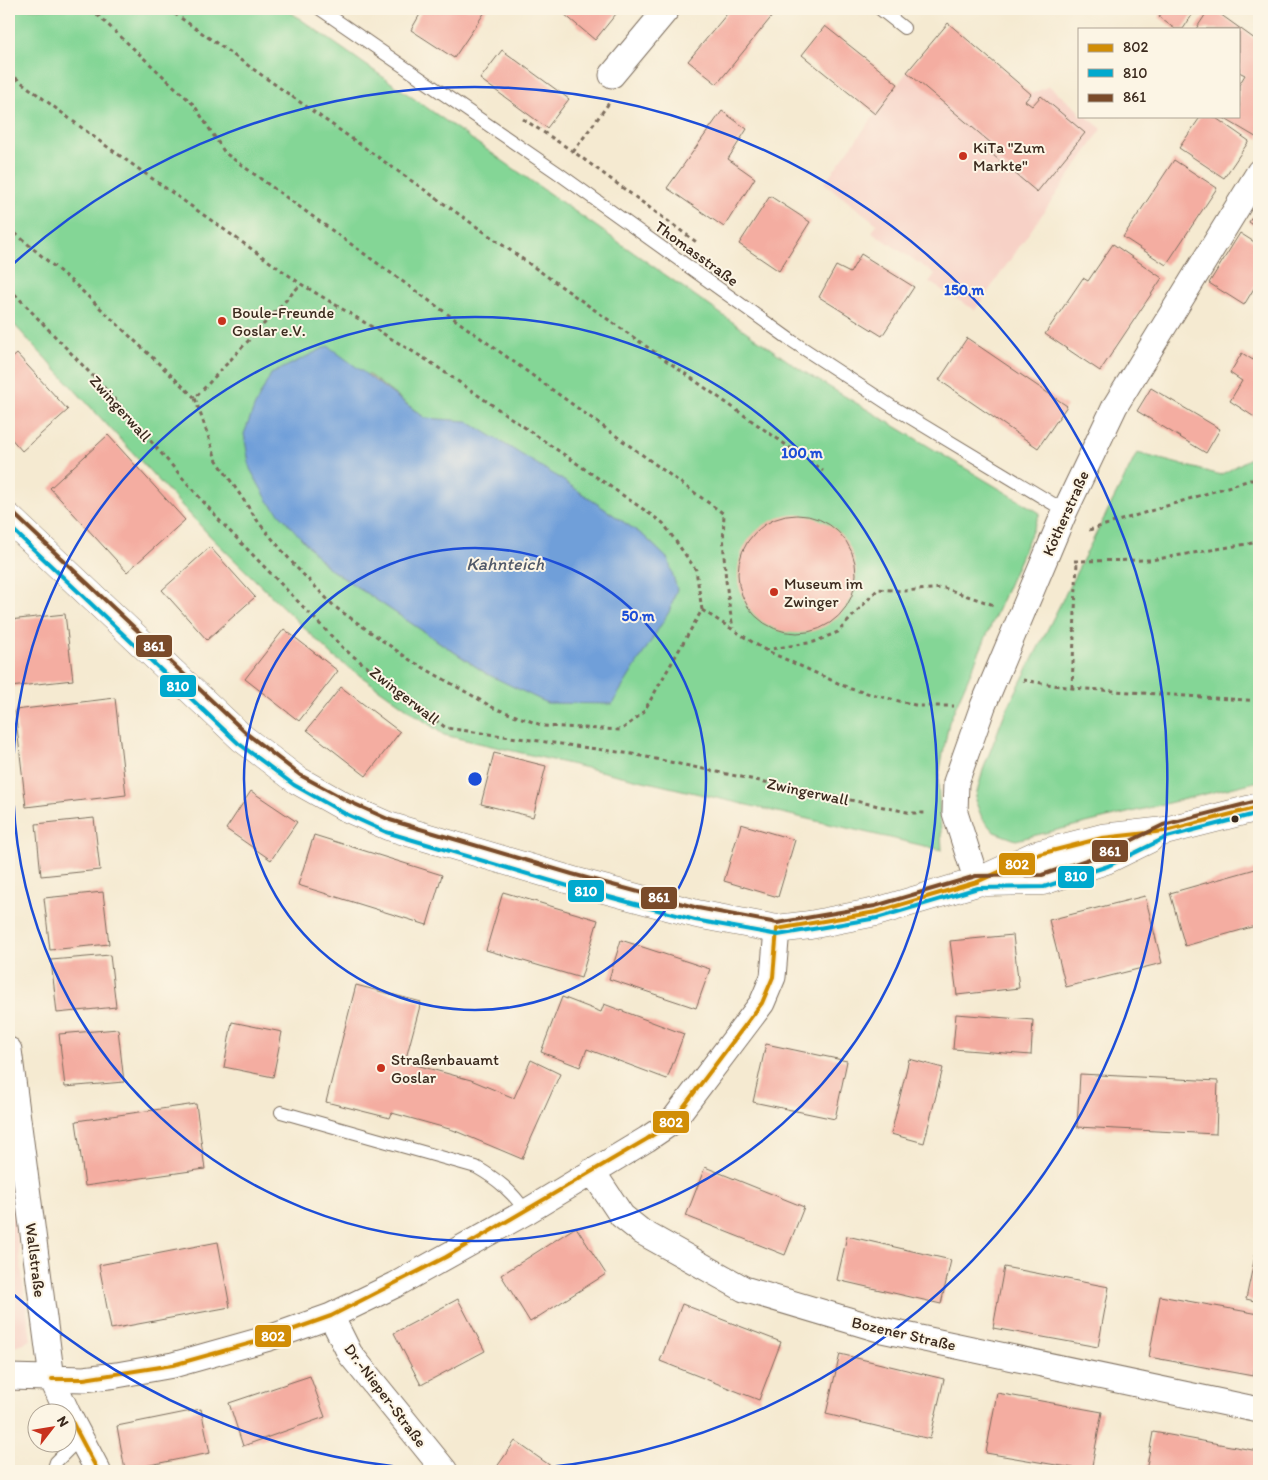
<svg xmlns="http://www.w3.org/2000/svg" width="1268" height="1480" font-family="Itim,sans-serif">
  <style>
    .built { fill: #f7d1c6 }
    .green { fill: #84d696; stroke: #60805a; fill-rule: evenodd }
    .water { fill: #709fd9; stroke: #56647c }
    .building { fill: #f4ada1 }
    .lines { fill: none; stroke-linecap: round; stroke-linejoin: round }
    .service-casing { stroke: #7c6d5d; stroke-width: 14 }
    .minor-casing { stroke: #7c6d5d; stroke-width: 27 }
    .primary-casing { stroke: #7c6d5d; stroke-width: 29 }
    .path { stroke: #7c6d5d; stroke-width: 3; stroke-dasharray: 4 4; stroke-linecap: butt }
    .service { stroke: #fff; stroke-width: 12 }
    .minor { stroke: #fff; stroke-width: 25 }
    .primary { stroke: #fff; stroke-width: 28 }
    .bus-1-casing { stroke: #fcf5e5; stroke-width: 8 }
    .bus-2-casing { stroke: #fcf5e5; stroke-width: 8 }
    .bus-3-casing { stroke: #fcf5e5; stroke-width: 8 }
    .bus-1 { stroke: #d18d06; stroke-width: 4 }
    .bus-2 { stroke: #00a9ce; stroke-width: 4 }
    .bus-3 { stroke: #7a4b2a; stroke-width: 4 }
    .ring { fill: none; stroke: #1d4ed8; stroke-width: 2.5 }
    .poi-dot { fill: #c8321e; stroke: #fcf5e5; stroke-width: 2 }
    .bus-dot { fill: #3b2a1e; stroke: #fcf5e5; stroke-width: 2 }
    .labels { text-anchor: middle; stroke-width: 4; stroke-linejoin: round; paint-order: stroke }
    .poi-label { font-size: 16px; fill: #3b2a1e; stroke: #fcf5e5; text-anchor: start }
    .street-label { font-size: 16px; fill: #3b2a1e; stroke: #fcf5e5 }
    .water-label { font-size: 18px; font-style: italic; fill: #505969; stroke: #fcf5e5 }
    .centre { fill: #1d4ed8; stroke: #fcf5e5; stroke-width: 2.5 }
    .ring-label { font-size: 15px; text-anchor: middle; font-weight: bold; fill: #1d4ed8; stroke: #fcf5e5; stroke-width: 4; stroke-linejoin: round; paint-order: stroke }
    .line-badge { stroke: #fcf5e5; stroke-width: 2 }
    .badge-label { font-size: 14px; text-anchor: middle; font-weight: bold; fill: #fff }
  </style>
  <rect width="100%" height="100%" fill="#fcf5e5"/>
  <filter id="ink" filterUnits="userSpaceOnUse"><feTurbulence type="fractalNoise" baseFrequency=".02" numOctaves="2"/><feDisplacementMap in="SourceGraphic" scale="10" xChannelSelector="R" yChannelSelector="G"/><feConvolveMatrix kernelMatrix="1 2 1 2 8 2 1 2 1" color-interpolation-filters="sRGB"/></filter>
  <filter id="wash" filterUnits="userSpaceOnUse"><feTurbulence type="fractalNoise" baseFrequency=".0096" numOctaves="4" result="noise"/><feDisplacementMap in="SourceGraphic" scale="20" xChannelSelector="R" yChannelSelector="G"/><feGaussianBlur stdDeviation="1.12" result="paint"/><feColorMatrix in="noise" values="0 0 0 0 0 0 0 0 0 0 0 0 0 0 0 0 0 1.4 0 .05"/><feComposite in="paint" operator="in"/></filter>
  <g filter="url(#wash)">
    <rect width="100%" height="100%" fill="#f5ead1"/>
    <path class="built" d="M 948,23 L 1031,94 L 1049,86 L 1079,111 L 1079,116 L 1086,116 L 1102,129 L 975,310 L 929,282 L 935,274 L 872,232 L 877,224 L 824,183 L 907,72 Z
      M 9,1178 L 31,1340 L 9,1349 Z"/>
    <path class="green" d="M 9,9 L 286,9 L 801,370 L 1040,513 L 949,722 L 938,780 L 942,850 L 444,735 L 334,657 L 210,536 L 9,319 ZM 368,374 L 425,418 L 558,477 L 644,536 L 668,559 L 487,674 L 327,567 Z
      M 1137,453 L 1221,475 L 1259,453 L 1259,781 L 1016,840 L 994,832 L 982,818 L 975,800 L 983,770 L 1004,715 Z"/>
    <path class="water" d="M 328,346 L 425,418 L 467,421 L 558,477 L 644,536 L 668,559 L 677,589 L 669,612 L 612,704 L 547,703 L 487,674 L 327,567 L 268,501 L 250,469 L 244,434 L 255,405 L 271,374 Z"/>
    <g id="blocks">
      <path class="building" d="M 423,9 L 487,9 L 454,58 L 411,30 Z
        M 568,9 L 620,9 L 595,40 L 564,14 Z
        M 731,9 L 778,9 L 717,84 L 688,61 Z
        M 1164,9 L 1196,9 L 1183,29 L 1175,29 L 1159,17 Z
        M 1209,9 L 1213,9 L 1259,42 L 1259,139 L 1220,116 L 1239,116 L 1239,85 L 1245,75 L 1239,72 L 1239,29 L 1196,29 Z
        M 948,23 L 1031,94 L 1025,101 L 1032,106 L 1041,96 L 1085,133 L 1037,192 L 993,155 L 998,149 L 907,72 Z
        M 825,26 L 898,84 L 875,114 L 802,55 Z
        M 502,50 L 569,99 L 547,128 L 480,79 Z
        M 722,111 L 747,129 L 728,159 L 755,178 L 724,227 L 667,188 Z
        M 1201,116 L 1213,116 L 1249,141 L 1224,178 L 1179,148 Z
        M 1174,160 L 1217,188 L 1166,265 L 1123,237 Z
        M 770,196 L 810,222 L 779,271 L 739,244 Z
        M 1259,206 L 1259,229 L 1249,222 Z
        M 1240,233 L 1259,245 L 1259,280 L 1244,305 L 1209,283 Z
        M 1113,244 L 1162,278 L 1100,371 L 1045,334 L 1083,278 L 1088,281 Z
        M 861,254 L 914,287 L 882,336 L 819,297 L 836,266 L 850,273 Z
        M 967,338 L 1067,406 L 1038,448 L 939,380 Z
        M 1259,351 L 1259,420 L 1230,401 L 1242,381 L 1230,373 L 1242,353 L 1253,360 Z
        M 17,354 L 68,410 L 22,451 L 9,436 L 9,361 Z
        M 1151,388 L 1220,429 L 1206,453 L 1137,411 Z
        M 108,435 L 185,520 L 127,572 L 50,488 Z
        M738 574a59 59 0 1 1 118 0a59 59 0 1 1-118 0Z
        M 210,547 L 255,597 L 207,640 L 162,590 Z
        M 65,614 L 73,680 L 10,687 L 9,620 Z
        M 284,629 L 338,671 L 299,721 L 245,679 Z
        M 341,687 L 400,732 L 366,776 L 307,730 Z
        M 115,698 L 126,795 L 26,807 L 15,710 Z
        M 494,753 L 546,766 L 533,817 L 481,804 Z
        M 251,791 L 297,822 L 271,860 L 226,829 Z
        M 94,818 L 100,870 L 41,876 L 36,824 Z
        M 741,824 L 795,840 L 778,897 L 724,881 Z
        M 314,835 L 442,875 L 427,925 L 298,885 Z
        M 1259,868 L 1259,925 L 1185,946 L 1170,893 Z
        M 103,892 L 109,944 L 50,950 L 44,898 Z
        M 503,892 L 598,920 L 581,978 L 486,950 Z
        M 1145,896 L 1162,963 L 1066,987 L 1049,920 Z
        M 1013,935 L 1019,988 L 957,995 L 950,941 Z
        M 621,940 L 710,969 L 696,1008 L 609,979 Z
        M 110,955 L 116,1007 L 57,1013 L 51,960 Z
        M 356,985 L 421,1002 L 405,1062 L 471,1080 L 514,1098 L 531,1060 L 560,1074 L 522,1159 L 453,1130 L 392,1113 L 390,1118 L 326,1102 Z
        M 562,997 L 601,1012 L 604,1004 L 684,1034 L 667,1079 L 587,1049 L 580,1067 L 541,1052 Z
        M 956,1014 L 1033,1020 L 1031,1055 L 953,1049 Z
        M 232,1022 L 282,1032 L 273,1077 L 224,1067 Z
        M 118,1029 L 124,1082 L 65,1087 L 59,1034 Z
        M 766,1044 L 847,1061 L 835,1119 L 753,1102 Z
        M 909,1059 L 943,1068 L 924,1143 L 891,1134 Z
        M 1080,1074 L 1218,1081 L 1216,1134 L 1077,1127 Z
        M 196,1104 L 205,1169 L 85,1186 L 76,1121 Z
        M 705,1167 L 804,1207 L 785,1255 L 686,1216 Z
        M 576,1227 L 606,1274 L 530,1322 L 501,1275 Z
        M 847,1236 L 951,1260 L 941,1304 L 837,1280 Z
        M 218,1242 L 230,1307 L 111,1329 L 99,1265 Z
        M 1258,1242 L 1259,1242 L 1259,1302 L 1246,1299 Z
        M 1004,1267 L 1109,1287 L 1098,1347 L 993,1328 Z
        M 1160,1296 L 1259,1314 L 1259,1344 L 1253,1376 L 1149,1357 Z
        M 458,1299 L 485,1351 L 421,1385 L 394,1333 Z
        M 682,1304 L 781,1342 L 759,1400 L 660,1361 Z
        M 840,1354 L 944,1379 L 930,1439 L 826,1414 Z
        M 310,1376 L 325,1417 L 243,1446 L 229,1403 Z
        M 997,1393 L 1102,1412 L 1091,1471 L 986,1453 Z
        M 201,1409 L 210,1453 L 125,1470 L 117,1426 Z
        M 1153,1432 L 1258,1451 L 1254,1471 L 1146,1471 Z
        M 515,1441 L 558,1471 L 494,1471 Z"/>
    </g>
  </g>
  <g filter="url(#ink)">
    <use href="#blocks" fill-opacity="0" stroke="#7c6d5d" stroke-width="1"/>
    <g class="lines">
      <defs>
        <path id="service" d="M 320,9 L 558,173 L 792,341 L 896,409 L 1065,511
          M 880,9 L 904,28
          M 281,1112 L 476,1167 C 497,1179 512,1191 526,1212
          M 53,1471 L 56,1462 L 79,1439"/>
        <path id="minor" d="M 612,75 L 667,9
          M 977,882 L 955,813 L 956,782 L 983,706 L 1065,511 L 1115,406 L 1259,172
          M 9,1050 L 52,1379 L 67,1412
          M 592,1171 L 622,1216 L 642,1232 L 744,1289 L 882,1330 L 1259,1410
          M 331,1316 L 350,1354 L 445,1471
          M 9,1377 L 84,1379 L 117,1375 L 173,1365 L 269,1338 L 331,1316 L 395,1285 L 526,1212 L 647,1139 L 672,1122 L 762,1003 L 773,977 L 777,929
          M 68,1414 L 98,1471"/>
        <path id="primary" d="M 9,518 L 242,738 L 297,780 L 345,807 L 388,826 L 570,880 L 697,914 L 777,929 L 810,925 L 876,912 L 977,882 L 1036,855 L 1102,838 L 1165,831 L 1259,807
          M 986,882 L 1043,881 L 1106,860 L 1149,839"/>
      </defs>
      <use href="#service" class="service-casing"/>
      <use href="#minor" class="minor-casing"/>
      <use href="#primary" class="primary-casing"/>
      <path class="path" d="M 91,9 L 194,105 L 225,153 L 724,514 C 722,553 726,589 733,628
        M 168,9 L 823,471
        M 9,73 L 102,143 L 301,284 L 430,362 L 663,523 L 696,570 L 702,610 L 643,713 L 621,730 L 544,726 L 494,708 L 410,660 L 335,607 L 296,567 L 259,523 L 216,459 L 195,398 L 301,284
        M 523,119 L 574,152 L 699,244
        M 573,152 L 609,103
        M 9,228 L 77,286 L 195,398
        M 9,288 L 109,393 L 220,521 L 344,649 L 446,728 L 632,754 L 912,813 L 927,813
        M 1089,530 L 1250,480 L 1259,480
        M 1074,561 L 1151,560 L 1259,542
        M 702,610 L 765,650 L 851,689 L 919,706 L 954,706
        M 765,650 L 814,642 L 838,632 L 878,589 L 903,591 L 944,588 L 994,605
        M 1023,680 L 1072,688 L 1259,701
        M 1072,688 L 1077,561"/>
      <use href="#service" class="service"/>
      <use href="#minor" class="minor"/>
      <use href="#primary" class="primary"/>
      <defs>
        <path id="bus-1" d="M 777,929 L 876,912 L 977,882 L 1036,855 L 1102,838 L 1165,831 L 1259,807
          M 52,1379 L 84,1379 L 173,1365 L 269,1338 L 331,1316 L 446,1257 L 647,1139 L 672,1122 L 762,1003 L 773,977 L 777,929
          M 68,1414 L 98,1471"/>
        <path id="bus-2" d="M 9,526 L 238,743 L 294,785 L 342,812 L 386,832 L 568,886 L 695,920 L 778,935 L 877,918 L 978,888 L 1044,887 L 1108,866 L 1167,837 L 1259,813"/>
        <path id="bus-3" d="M 13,513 L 246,733 L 300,775 L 348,801 L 390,820 L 572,874 L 698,908 L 777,923 L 875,906 L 976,876 L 1042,875 L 1104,854 L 1163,825 L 1257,801"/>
      </defs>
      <use href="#bus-1" class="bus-1-casing"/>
      <use href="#bus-2" class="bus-2-casing"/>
      <use href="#bus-3" class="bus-3-casing"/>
      <use href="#bus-1" class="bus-1"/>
      <use href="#bus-2" class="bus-2"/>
      <use href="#bus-3" class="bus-3"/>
    </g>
  </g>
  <g class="ring">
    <circle cx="475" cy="779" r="231"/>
    <circle cx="475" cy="779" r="462"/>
    <path d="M12 265A692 692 0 1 1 12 1293"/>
  </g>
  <g class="poi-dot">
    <circle cx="963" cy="156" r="5"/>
    <circle cx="222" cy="321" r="5"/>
    <circle cx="774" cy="592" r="5"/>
    <circle cx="381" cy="1068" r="5"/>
  </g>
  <circle class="bus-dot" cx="1235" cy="819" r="4.5"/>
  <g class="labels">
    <g class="poi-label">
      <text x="973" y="153">KiTa "Zum<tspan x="973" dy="18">Markte"</tspan></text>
      <text x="232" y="318">Boule-Freunde<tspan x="232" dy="18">Goslar e.V.</tspan></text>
      <text x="784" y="589">Museum im<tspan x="784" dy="18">Zwinger</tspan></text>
      <text x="391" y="1065">Straßenbauamt<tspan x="391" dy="18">Goslar</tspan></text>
    </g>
    <g class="street-label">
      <text transform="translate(697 253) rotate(36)" y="6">Thomasstraße</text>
      <text transform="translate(121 408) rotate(48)" y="6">Zwingerwall</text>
      <text transform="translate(1065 513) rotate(-66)" y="6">Kötherstraße</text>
      <text transform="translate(405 695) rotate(38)" y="6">Zwingerwall</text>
      <text transform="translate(808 791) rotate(12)" y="6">Zwingerwall</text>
      <text transform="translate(36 1260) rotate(83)" y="6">Wallstraße</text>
      <text transform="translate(904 1333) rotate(13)" y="6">Bozener Straße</text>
      <text transform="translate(386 1395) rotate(53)" y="6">Dr.-Nieper-Straße</text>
    </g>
    <g class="water-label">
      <text x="505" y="570">Kahnteich</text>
    </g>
  </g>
  <circle cx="475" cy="779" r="8" class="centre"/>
  <g class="ring-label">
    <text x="964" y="295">150 m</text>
    <text x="802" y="458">100 m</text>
    <text x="638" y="621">50 m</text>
  </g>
  <g class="line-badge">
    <rect x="135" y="634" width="38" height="24" rx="5" fill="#7a4b2a"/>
    <rect x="159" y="674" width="38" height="24" rx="5" fill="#00a9ce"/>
    <rect x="1091" y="839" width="38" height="24" rx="5" fill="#7a4b2a"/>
    <rect x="998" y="852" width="38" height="24" rx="5" fill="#d18d06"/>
    <rect x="1057" y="865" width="38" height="24" rx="5" fill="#00a9ce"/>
    <rect x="567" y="879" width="38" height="24" rx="5" fill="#00a9ce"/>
    <rect x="640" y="886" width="38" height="24" rx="5" fill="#7a4b2a"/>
    <rect x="652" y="1110" width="38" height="24" rx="5" fill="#d18d06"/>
    <rect x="254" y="1324" width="38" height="24" rx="5" fill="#d18d06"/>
  </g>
  <g class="badge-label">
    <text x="154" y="651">861</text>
    <text x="178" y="691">810</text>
    <text x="1110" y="856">861</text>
    <text x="1017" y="869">802</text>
    <text x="1076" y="881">810</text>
    <text x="586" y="896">810</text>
    <text x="659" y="902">861</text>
    <text x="671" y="1127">802</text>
    <text x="273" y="1341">802</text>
  </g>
  <rect width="1268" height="1480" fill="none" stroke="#fcf5e5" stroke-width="30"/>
  <rect x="1078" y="28" width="162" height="90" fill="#fcf5e5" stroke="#afa495"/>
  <rect x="1088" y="44" width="25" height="8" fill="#d18d06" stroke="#afa495"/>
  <text x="1123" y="52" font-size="15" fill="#3b2a1e">802</text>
  <rect x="1088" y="69" width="25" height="8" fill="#00a9ce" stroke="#afa495"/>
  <text x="1123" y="78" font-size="15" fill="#3b2a1e">810</text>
  <rect x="1088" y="94" width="25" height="8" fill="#7a4b2a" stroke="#afa495"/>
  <text x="1123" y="102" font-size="15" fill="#3b2a1e">861</text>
  <g transform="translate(52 1428) rotate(59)"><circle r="24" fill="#fcf5e5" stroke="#afa495"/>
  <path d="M0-4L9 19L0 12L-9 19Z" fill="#c8321e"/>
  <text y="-8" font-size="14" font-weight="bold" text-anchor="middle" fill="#3b2a1e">N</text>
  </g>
</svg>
